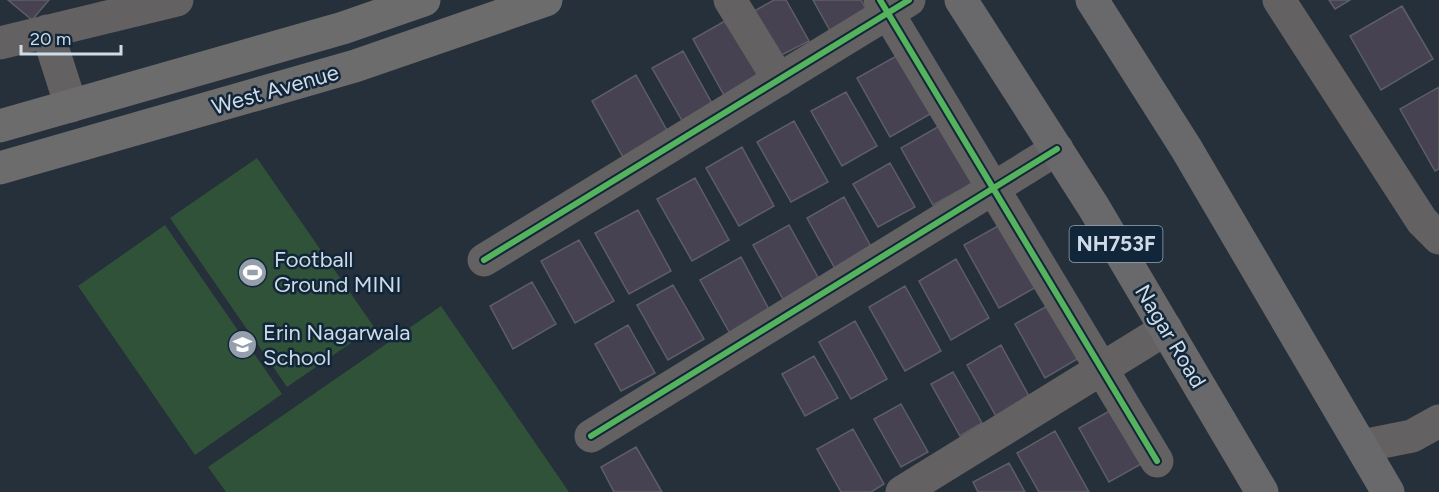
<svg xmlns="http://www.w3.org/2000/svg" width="1439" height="492" font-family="Figtree,sans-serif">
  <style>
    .green { fill: #2f5238 }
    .building { fill: #464251; stroke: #5d5e67; stroke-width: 1.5 }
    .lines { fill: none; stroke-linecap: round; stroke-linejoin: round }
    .minor { stroke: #646162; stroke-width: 33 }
    .major { stroke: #6d6c6d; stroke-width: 33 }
    .highway { stroke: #69686a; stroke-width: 33 }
    .cycleway-casing { stroke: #122639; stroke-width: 10 }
    .cycleway { stroke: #56b35d; stroke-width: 6 }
    .labels { text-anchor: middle; stroke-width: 5; stroke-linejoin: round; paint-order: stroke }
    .shield { fill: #122639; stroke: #96a5b4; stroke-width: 1.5 }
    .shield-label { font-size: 21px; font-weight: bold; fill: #cfdbe8 }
    .street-label { font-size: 22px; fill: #cfdbe8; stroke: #122639 }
    .poi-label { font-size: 22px; fill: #cfdbe8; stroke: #122639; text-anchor: start }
  </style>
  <rect width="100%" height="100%" fill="#25303a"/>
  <path class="green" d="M 257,158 L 374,327 L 287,387 L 170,218 Z
    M 165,225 L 282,394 L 195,455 L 78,286 Z
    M 441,306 L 569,492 L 226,492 L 208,467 Z"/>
  <path class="building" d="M 8,0 L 49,0 L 32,20 Z
    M 774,0 L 786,0 L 809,41 L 772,60 L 747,15 Z
    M 813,0 L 861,0 L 869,15 L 833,36 Z
    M 1329,0 L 1350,0 L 1335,9 Z
    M 1402,6 L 1433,59 L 1381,90 L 1350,36 Z
    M 732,17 L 765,75 L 725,97 L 693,39 Z
    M 683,51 L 714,107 L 684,124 L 652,68 Z
    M 900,54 L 932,113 L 890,137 L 857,78 Z
    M 636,75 L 669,134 L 624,159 L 592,101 Z
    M 1439,87 L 1439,169 L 1435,171 L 1400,109 Z
    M 846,92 L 877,146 L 842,166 L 811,111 Z
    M 794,121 L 828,182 L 791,202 L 757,142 Z
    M 941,125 L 973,183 L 933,205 L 901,148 Z
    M 742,147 L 774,206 L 739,226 L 706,168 Z
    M 890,163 L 915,207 L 878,227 L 853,184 Z
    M 695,178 L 729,240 L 692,261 L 657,199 Z
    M 844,197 L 875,254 L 838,274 L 807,218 Z
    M 638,210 L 671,271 L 629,294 L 595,233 Z
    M 1005,222 L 1040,285 L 999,308 L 964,245 Z
    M 789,225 L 820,281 L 784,301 L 753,245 Z
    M 579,240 L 614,301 L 575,323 L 541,261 Z
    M 741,257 L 772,315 L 732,337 L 700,280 Z
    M 956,259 L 989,318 L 951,340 L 919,281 Z
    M 532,282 L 556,324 L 513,349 L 490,306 Z
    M 673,285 L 704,339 L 668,360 L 637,305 Z
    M 905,286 L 941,351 L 905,371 L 869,307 Z
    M 1049,305 L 1079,358 L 1045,378 L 1015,324 Z
    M 855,321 L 887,379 L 851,399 L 819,342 Z
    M 628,325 L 655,373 L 621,391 L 595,344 Z
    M 1001,345 L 1030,398 L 996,416 L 967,365 Z
    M 814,356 L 838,398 L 805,416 L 782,374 Z
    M 953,372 L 982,423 L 960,436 L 931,384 Z
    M 901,404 L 928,452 L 901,467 L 874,419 Z
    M 1113,409 L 1143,463 L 1109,482 L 1079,428 Z
    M 853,429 L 884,484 L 871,492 L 841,492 L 817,449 Z
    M 1055,431 L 1089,492 L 1039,492 L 1017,453 Z
    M 636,447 L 662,492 L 614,492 L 601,467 Z
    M 1009,463 L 1025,492 L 978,492 L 973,482 Z"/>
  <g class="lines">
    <path class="minor" d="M 730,0 L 779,80
      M 880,0 L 1157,461
      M 1279,0 L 1422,221 L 1439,238
      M 47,31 L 71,106
      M 0,43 L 177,0
      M 484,260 L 909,0
      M 591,436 L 1057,149
      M 1362,446 L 1412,436 L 1439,421
      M 902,492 L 1166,329"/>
    <path class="major" d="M 0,126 L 343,28 L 424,0
      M 0,168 L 355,66 L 546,0"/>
    <path class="highway" d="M 961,0 L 1093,206 L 1262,492
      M 1092,0 L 1186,148 L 1388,492"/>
    <defs>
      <path id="cycleway" d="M 880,0 L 1157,461
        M 484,260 L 909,0
        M 591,436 L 1057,149"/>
    </defs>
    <use href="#cycleway" class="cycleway-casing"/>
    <use href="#cycleway" class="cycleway"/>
  </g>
  <defs>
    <symbol id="stadium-disc" viewBox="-11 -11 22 22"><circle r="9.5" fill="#949fab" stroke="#122639"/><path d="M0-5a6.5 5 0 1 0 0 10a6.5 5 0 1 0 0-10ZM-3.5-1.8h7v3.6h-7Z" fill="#fff"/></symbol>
    <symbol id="school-disc" viewBox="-11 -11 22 22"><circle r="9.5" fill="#949fab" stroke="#122639"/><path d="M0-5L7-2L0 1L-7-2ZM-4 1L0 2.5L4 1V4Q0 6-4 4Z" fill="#fff"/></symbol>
  </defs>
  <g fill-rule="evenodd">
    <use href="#stadium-disc" x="236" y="256" width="33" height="33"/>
    <use href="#school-disc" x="226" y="328" width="33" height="33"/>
  </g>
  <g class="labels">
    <rect class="shield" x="1069.5" y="226" width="93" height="36" rx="4.5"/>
    <g class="shield-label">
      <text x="1116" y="251">NH753F</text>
    </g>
    <g class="street-label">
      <text transform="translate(275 89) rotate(-16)" y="8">West Avenue</text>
      <text transform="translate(1171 336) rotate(59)" y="8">Nagar Road</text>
    </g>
    <g class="poi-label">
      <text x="274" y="267">Football<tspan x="274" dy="25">Ground MINI</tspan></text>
      <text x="263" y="340">Erin Nagarwala<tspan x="263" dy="25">School</tspan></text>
    </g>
  </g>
  <path d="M21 45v9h100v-9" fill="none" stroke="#cfdbe8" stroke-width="3"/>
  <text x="30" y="45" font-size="18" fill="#cfdbe8" stroke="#122639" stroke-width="4.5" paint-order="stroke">20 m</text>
</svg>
